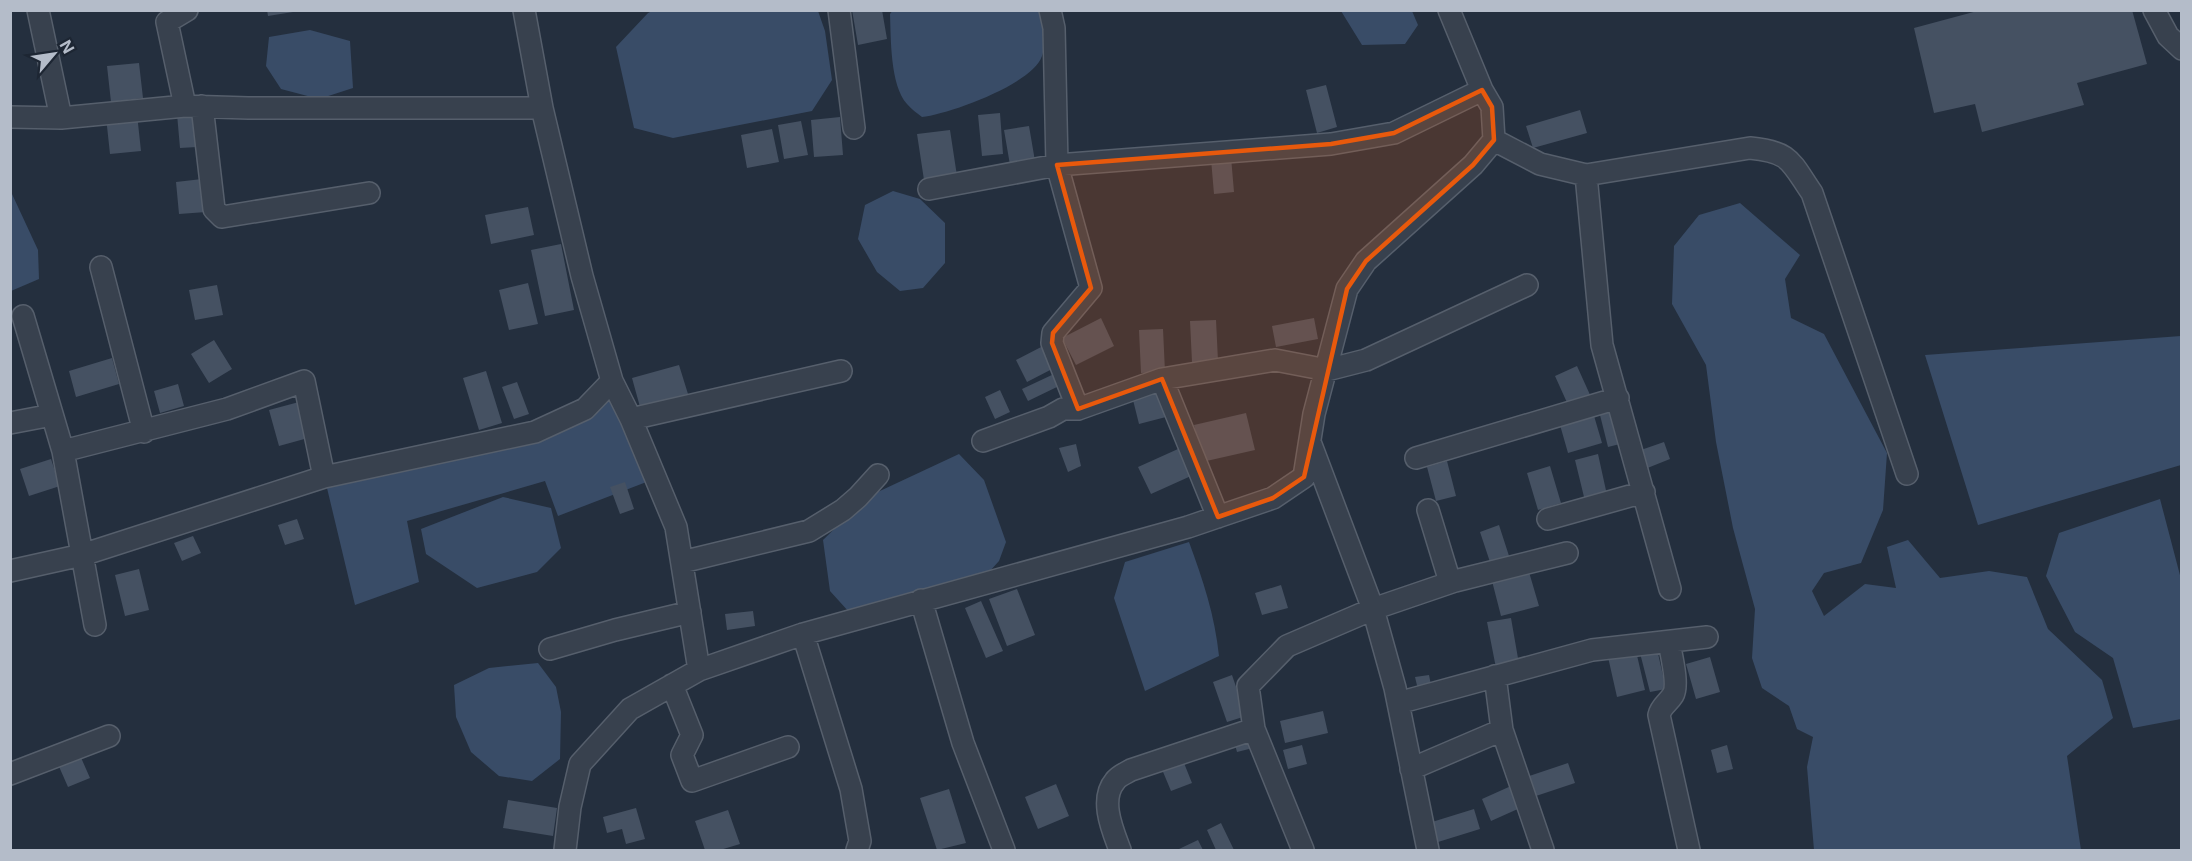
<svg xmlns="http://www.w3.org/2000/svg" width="2192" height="861" font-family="Inter,sans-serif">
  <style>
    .water { fill: #394c67 }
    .building { fill: #455162 }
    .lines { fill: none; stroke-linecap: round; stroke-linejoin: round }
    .street-casing { stroke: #565f6c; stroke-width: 24 }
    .street { stroke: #38414e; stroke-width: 21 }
    .marked { fill: #e8590c; fill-opacity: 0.2; stroke: #e8590c; stroke-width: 4.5; stroke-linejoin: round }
  </style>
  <rect width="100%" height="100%" fill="#242f3e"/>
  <path class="water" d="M 654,10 L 818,11 L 825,31 L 832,80 L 812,111 L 673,138 L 634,128 L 616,47 L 648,13 Z
    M 893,10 L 1044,11 C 1045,26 1047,42 1042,56 C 1033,84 949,114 922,117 C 917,113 911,109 907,104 C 890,85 891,39 890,14 Z
    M 1341,11 L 1412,11 L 1418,25 L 1405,44 L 1362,45 Z
    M 310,30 L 350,41 L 353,88 L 319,99 L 281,89 L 266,66 L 269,37 Z
    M 893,191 L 920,199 L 945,223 L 945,263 L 923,288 L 900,291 L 877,272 L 858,239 L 865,205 Z
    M 11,194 L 12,194 L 38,250 L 39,279 L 11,291 Z
    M 1740,203 L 1800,255 L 1785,279 L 1791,318 L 1824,334 L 1887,453 L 1883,510 L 1861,563 L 1824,573 L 1812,591 L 1824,616 L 1865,584 L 1896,588 L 1887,547 L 1908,540 L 1940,578 L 1989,571 L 2027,577 L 2048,629 L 2102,680 L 2113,718 L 2067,756 L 2081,850 L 1814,850 L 1807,767 L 1813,737 L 1797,729 L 1789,706 L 1762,688 L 1752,658 L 1755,609 L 1733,528 L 1716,442 L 1706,365 L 1672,304 L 1674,246 L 1699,215 Z
    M 2181,336 L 2181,465 L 1978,525 L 1925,355 Z
    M 611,393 L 649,481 L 558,516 L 545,481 L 407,521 L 419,582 L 355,605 L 327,488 L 516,442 Z
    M 959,454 L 984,480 L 1006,542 L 999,561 L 989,572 L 849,612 L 830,591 L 823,540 L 867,497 Z
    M 503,497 L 551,508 L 561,548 L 537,572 L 477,588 L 426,554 L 421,529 Z
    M 2160,499 L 2181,579 L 2181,719 L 2133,728 L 2113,658 L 2075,632 L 2046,576 L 2059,533 Z
    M 1189,542 C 1203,580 1215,616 1219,656 L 1145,691 L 1114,598 L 1125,562 Z
    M 538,663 L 556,687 L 561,712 L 560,759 L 532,781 L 499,776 L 471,752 L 456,717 L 454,685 L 489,668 Z"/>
  <path class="building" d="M 267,10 L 293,10 L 293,12 L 268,16 Z
    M 852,10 L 882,10 L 887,39 L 858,45 Z
    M 1981,10 L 2132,10 L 2147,64 L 2077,83 L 2084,105 L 1982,132 L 1975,104 L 1934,113 L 1914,28 Z
    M 139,63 L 143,98 L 111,102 L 107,66 Z
    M 1326,85 L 1337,127 L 1317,133 L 1306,90 Z
    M 1580,110 L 1587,133 L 1533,148 L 1526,126 Z
    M 194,112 L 197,147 L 180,148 L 177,114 Z
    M 1000,113 L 1003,154 L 982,156 L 978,115 Z
    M 137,114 L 141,151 L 110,154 L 106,117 Z
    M 840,117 L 843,155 L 814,157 L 811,120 Z
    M 801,121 L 808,155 L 784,159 L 778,125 Z
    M 1029,126 L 1035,161 L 1010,165 L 1004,130 Z
    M 772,129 L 779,162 L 747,168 L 741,135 Z
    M 950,130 L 957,176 L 924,180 L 917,134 Z
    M 1231,157 L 1234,192 L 1214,194 L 1211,159 Z
    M 202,179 L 206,212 L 179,214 L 176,182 Z
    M 528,207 L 534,235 L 491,244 L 485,215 Z
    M 561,244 L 574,310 L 545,316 L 531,250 Z
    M 528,283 L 538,324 L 509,330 L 499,290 Z
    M 217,285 L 223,315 L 195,320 L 189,290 Z
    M 1101,318 L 1114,346 L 1076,365 L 1062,338 Z
    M 1314,318 L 1318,339 L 1276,347 L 1272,326 Z
    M 1216,320 L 1218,361 L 1192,362 L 1190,321 Z
    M 1163,329 L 1165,372 L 1141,373 L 1139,330 Z
    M 214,340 L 232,369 L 209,383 L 191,354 Z
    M 1045,345 L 1056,367 L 1027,382 L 1016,360 Z
    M 112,358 L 119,384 L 76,397 L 69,371 Z
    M 679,365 L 688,394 L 640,407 L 632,378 Z
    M 1577,366 L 1591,397 L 1569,407 L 1555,376 Z
    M 486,371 L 502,423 L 479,430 L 463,378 Z
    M 1054,374 L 1059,386 L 1028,401 L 1022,389 Z
    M 517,382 L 529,414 L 514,419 L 502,387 Z
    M 178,384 L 184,406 L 160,413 L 154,391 Z
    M 1159,389 L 1166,417 L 1139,424 L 1132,396 Z
    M 1000,390 L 1010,412 L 995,419 L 985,397 Z
    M 299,402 L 308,438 L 279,446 L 269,410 Z
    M 1615,403 L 1624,443 L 1608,447 L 1598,407 Z
    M 1592,409 L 1602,443 L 1568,453 L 1558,418 Z
    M 1246,413 L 1255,450 L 1202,462 L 1194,425 Z
    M 1664,442 L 1670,459 L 1645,469 L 1638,451 Z
    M 1076,444 L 1081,466 L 1068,472 L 1059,448 Z
    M 1178,449 L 1191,476 L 1151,494 L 1138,467 Z
    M 1598,454 L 1607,495 L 1585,501 L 1575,460 Z
    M 51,459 L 60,486 L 29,496 L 20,469 Z
    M 1447,461 L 1456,496 L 1436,501 L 1427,467 Z
    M 1550,466 L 1561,503 L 1538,510 L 1527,473 Z
    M 625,482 L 634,509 L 620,514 L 610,487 Z
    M 297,519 L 304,539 L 285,545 L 278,525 Z
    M 1499,525 L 1510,559 L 1491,565 L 1480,532 Z
    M 193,536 L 201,553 L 182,561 L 174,543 Z
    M 139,569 L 149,610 L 125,616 L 115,575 Z
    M 1529,572 L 1539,606 L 1501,616 L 1492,581 Z
    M 1281,585 L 1288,608 L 1262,615 L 1255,593 Z
    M 1017,589 L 1035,635 L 1007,646 L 989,599 Z
    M 981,601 L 1003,651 L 986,658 L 965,608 Z
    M 753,611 L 755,626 L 727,630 L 725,614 Z
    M 1511,618 L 1519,664 L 1496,668 L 1487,622 Z
    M 1657,649 L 1666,689 L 1650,692 L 1640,653 Z
    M 1636,651 L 1645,690 L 1617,697 L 1608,657 Z
    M 1710,657 L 1720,692 L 1696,699 L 1686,664 Z
    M 1232,675 L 1246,716 L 1227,722 L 1213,682 Z
    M 1429,675 L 1433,695 L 1420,698 L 1415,677 Z
    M 1323,711 L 1328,733 L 1285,743 L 1280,721 Z
    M 1253,735 L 1257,747 L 1237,752 L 1234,741 Z
    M 1302,745 L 1307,764 L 1288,769 L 1283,750 Z
    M 1727,745 L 1733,769 L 1717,773 L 1711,750 Z
    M 79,753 L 90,778 L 68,787 L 57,762 Z
    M 1182,758 L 1192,783 L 1171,791 L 1161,767 Z
    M 1568,763 L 1575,783 L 1530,798 L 1523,778 Z
    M 1056,784 L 1069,816 L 1038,829 L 1025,797 Z
    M 1511,786 L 1520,808 L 1491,821 L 1482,799 Z
    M 949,789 L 966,843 L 937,850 L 920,798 Z
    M 508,800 L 557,808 L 553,836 L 503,828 Z
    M 636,808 L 645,839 L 626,844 L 622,829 L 607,833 L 603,817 Z
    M 1474,809 L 1480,829 L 1438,842 L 1432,822 Z
    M 728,810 L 740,844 L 720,850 L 705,850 L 695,821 Z
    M 1221,823 L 1234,850 L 1216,850 L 1207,830 Z
    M 1198,840 L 1203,850 L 1180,850 L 1179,849 Z"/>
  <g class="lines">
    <defs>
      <path id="street" d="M 38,10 L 61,118
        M 524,10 L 542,108 L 582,276 L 612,381 L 631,419 L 676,527 L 699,670
        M 839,10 L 854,128
        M 1050,10 L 1054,28 L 1057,165 L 1091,288 L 1053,333 L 1052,343 L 1078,409
        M 2154,10 L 2168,36 L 2182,49
        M 185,106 L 167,22 L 187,10
        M 202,106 L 214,209 L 222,217 L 369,193
        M 10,117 L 61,118 L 185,106 L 248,108 L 542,108
        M 1494,140 L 1540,164 L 1586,175 L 1750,148 C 1791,152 1790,161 1812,193 L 1907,474
        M 1586,175 L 1602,345 L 1670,589
        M 929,189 L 1057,165 L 1331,144 L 1394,133 L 1482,90
        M 101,267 L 144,432
        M 23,316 L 63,451 L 95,625
        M 1162,379 L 1218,517
        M 631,419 L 841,371
        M 10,423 L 52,415
        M 983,441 L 1049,417 L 1063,409 L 1078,409 L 1162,379 L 1275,360 L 1327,370 L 1366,360 L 1527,285
        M 63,451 L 227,409 L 304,381 L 324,477 L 535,432 L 585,409 L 612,381
        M 1416,458 L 1618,398
        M 1428,510 L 1450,582
        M 1548,519 L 1644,492
        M 682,562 L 809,531 L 843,510 L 858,497 L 878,475
        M 10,571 L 82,555 L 324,477
        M 921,600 L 963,743 L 1004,850
        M 803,634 L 851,789 L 860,841 L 857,850
        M 1669,642 C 1671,654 1679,685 1673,695 C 1668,703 1661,706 1659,715 L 1689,850
        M 550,649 L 615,630 L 690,612
        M 1495,676 L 1502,730
        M 672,685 L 692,735 L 682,755 L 692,781 L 788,747
        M 1398,703 L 1592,650 L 1707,637
        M 1411,769 L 1502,730 L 1543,850
        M 10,774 L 109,736
        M 565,850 L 570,807 L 580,764 L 630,709 L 699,670 L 803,634 L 1188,527 L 1273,498 L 1304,477 L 1314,414 L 1347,289 L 1366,261 L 1473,165 L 1494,140 L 1492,107 L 1482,90 L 1449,10
        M 1120,850 C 1113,831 1099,800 1115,781 C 1118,776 1126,773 1131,770 L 1254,729
        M 1303,850 L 1254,729 L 1248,686 L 1287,646 L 1373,609 L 1310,442
        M 1428,850 L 1395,688 L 1373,609 L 1455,581 L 1567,553"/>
    </defs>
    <use href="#street" class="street-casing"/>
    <use href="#street" class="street"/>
  </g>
  <path class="marked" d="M 1482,90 L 1492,107 L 1494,140 L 1473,165 L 1366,261 L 1347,289 L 1304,477 L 1273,498 L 1218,517 L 1162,379 L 1078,409 L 1052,343 L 1053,333 L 1091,288 L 1057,165 L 1331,144 L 1394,133 Z"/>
  <rect width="2192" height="861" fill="none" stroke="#b4bcc9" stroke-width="24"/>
  <g transform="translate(54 54) rotate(61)" stroke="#1d2633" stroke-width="4.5" paint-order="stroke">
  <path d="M0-4.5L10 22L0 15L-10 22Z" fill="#b4bcc9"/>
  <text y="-9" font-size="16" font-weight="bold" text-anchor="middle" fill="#b4bcc9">N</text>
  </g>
</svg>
